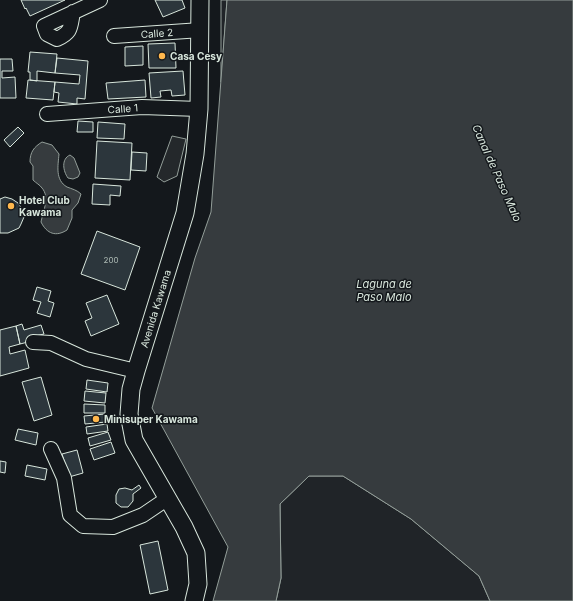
<svg xmlns="http://www.w3.org/2000/svg" width="573" height="601" font-family="Inter,sans-serif">
  <style>
    .green { fill: #202428; stroke: #939e99 }
    .parking { fill: #24282b; stroke: #939e99 }
    .water { fill: #363b3e; stroke: #939e99 }
    .building { fill: #2c363c; stroke: #d8e6dc }
    .lines { fill: none; stroke-linecap: round; stroke-linejoin: round }
    .minor-casing { stroke: #d8e6dc; stroke-width: 16 }
    .major-casing { stroke: #d8e6dc; stroke-width: 19 }
    .minor { stroke: #14181c; stroke-width: 14 }
    .major { stroke: #14181c; stroke-width: 17 }
    .poi-dot { fill: #ffb74d; stroke: #14181c; stroke-width: 1.5 }
    .labels { text-anchor: middle; stroke-width: 3; stroke-linejoin: round; paint-order: stroke }
    .number-label { font-size: 8px; fill: #adbab4 }
    .street-label { font-size: 10px; fill: #d8e6dc; stroke: #14181c }
    .poi-label { font-size: 10px; font-weight: bold; fill: #d8e6dc; stroke: #14181c; text-anchor: start }
    .water-label { font-size: 11px; font-style: italic; fill: #d8e6dc; stroke: #14181c }
  </style>
  <rect width="100%" height="100%" fill="#14181c"/>
  <path class="green" d="M 221,0 L 227,0 L 221,82 Z
    M 309,476 L 343,476 L 411,519 L 479,576 L 490,601 L 276,601 L 281,578 L 280,504 Z"/>
  <path class="parking" d="M 172,136 L 186,139 L 177,176 L 164,182 L 157,177 Z"/>
  <path class="water" d="M 227,0 L 573,0 L 573,601 L 490,601 L 479,576 L 411,519 L 343,476 L 309,476 L 280,504 L 281,578 L 276,601 L 213,601 L 228,547 L 152,408 L 195,258 L 211,212 Z
    M 42,142 L 52,145 L 59,154 C 58,166 55,180 67,187 C 72,189 77,190 81,194 L 78,203 L 72,210 L 72,218 L 67,230 C 56,237 47,234 41,222 C 43,212 50,197 42,188 C 40,185 36,183 33,180 L 33,166 L 30,162 C 30,152 34,147 42,142 Z
    M 70,155 L 74,158 L 80,173 L 78,177 L 73,179 L 68,178 C 63,171 61,159 70,155 Z"/>
  <path class="building" d="M 21,0 L 65,0 L 30,16 L 26,8 L 25,9 Z
    M 155,0 L 182,0 L 185,8 L 163,17 Z
    M 175,43 L 176,68 L 149,68 L 148,44 Z
    M 143,46 L 143,65 L 125,66 L 125,47 Z
    M 30,52 L 57,54 L 55,73 L 37,71 L 37,81 L 30,80 L 30,72 L 28,72 Z
    M 57,58 L 88,61 L 85,99 L 77,98 L 77,104 L 58,102 L 59,93 L 54,92 L 55,82 L 79,84 L 80,75 L 55,73 Z
    M 0,59 L 12,59 L 13,71 L 2,71 L 2,78 L 15,77 L 16,98 L 0,98 Z
    M 183,71 L 185,95 L 172,96 L 171,90 L 160,91 L 161,97 L 151,98 L 149,73 Z
    M 28,80 L 55,82 L 53,100 L 26,98 Z
    M 145,80 L 146,97 L 108,99 L 106,83 Z
    M 78,121 L 93,122 L 93,132 L 77,132 Z
    M 98,122 L 125,124 L 124,139 L 97,138 Z
    M 18,127 L 24,133 L 10,147 L 4,140 Z
    M 97,141 L 132,143 L 130,180 L 95,178 Z
    M 132,152 L 147,153 L 146,171 L 131,170 Z
    M 93,184 L 121,186 L 120,196 L 110,195 L 110,205 L 92,204 Z
    M 5,197 L 12,199 L 18,203 L 22,209 L 24,217 L 21,224 L 19,228 L 8,233 L 0,233 L 0,199 Z
    M 97,231 L 140,247 L 125,290 L 81,274 Z
    M 37,287 L 51,291 L 48,301 L 54,303 L 50,317 L 37,313 L 41,302 L 33,300 Z
    M 107,295 L 119,324 L 91,336 L 85,321 L 92,318 L 86,303 Z
    M 22,324 L 24,330 L 41,325 L 44,334 L 27,338 L 28,342 L 20,344 L 16,326 Z
    M 16,326 L 20,344 L 9,347 L 10,354 L 25,350 L 29,368 L 0,376 L 0,330 Z
    M 41,377 L 52,415 L 34,421 L 22,382 Z
    M 87,380 L 108,383 L 107,392 L 86,389 Z
    M 85,391 L 106,393 L 105,403 L 84,401 Z
    M 84,404 L 105,405 L 105,413 L 84,413 Z
    M 105,414 L 106,422 L 85,424 L 84,416 Z
    M 107,424 L 108,431 L 87,434 L 86,427 Z
    M 18,429 L 38,433 L 36,445 L 15,440 Z
    M 108,432 L 111,440 L 90,446 L 88,438 Z
    M 111,442 L 115,453 L 94,460 L 90,449 Z
    M 77,450 L 83,473 L 69,477 L 62,454 Z
    M 0,461 L 6,462 L 5,473 L 0,472 Z
    M 27,465 L 47,469 L 45,480 L 25,476 Z
    M 139,485 L 141,488 L 133,494 L 133,501 L 128,507 L 121,507 L 116,503 L 116,495 L 119,489 L 125,488 L 132,490 Z
    M 158,541 L 168,590 L 150,594 L 140,545 Z"/>
  <g class="lines">
    <defs>
      <g id="minor">
        <path d="M 73,12 C 70,28 72,32 57,39 L 47,34 L 44,26 L 100,0"/>
        <path id="s1" d="M 114,36 L 201,30"/>
        <path id="s2" d="M 47,114 L 142,107 L 199,109"/>
        <path d="M 33,342 L 51,343 L 86,359 L 136,371"/>
        <path d="M 51,449 L 64,478 L 70,515 L 83,526 L 113,527 L 143,515 L 168,498"/>
      </g>
      <g id="major">
        <path id="s3" d="M 194,601 L 198,584 L 196,553 L 184,527 L 134,440 L 129,414 L 131,389 L 136,371 L 185,213 L 195,154 L 199,109 L 200,0"/>
      </g>
    </defs>
    <use href="#minor" class="minor-casing"/>
    <use href="#major" class="major-casing"/>
    <use href="#minor" class="minor"/>
    <use href="#major" class="major"/>
  </g>
  <g class="poi-dot">
    <circle cx="162" cy="56" r="4"/>
    <circle cx="11" cy="206" r="4"/>
    <circle cx="96" cy="419" r="4"/>
  </g>
  <g class="labels">
    <g class="number-label">
      <text x="111" y="263">200</text>
    </g>
    <g class="street-label">
      <text dy="4" stroke="none"><textPath href="#s1" startOffset="43">Calle 2</textPath></text>
      <text dy="4" stroke="none"><textPath href="#s2" startOffset="76">Calle 1</textPath></text>
      <text dy="4" stroke="none"><textPath href="#s3" startOffset="313">Avenida Kawama</textPath></text>
    </g>
    <g class="poi-label">
      <text x="170" y="60">Casa Cesy</text>
      <text x="19" y="204">Hotel Club<tspan x="19" dy="12">Kawama</tspan></text>
      <text x="104" y="423">Minisuper Kawama</text>
    </g>
    <g class="water-label">
      <text transform="translate(497 173) rotate(66)" y="4">Canal de Paso Malo</text>
      <text x="384" y="288">Laguna de<tspan x="384" dy="13">Paso Malo</tspan></text>
    </g>
  </g>
</svg>
